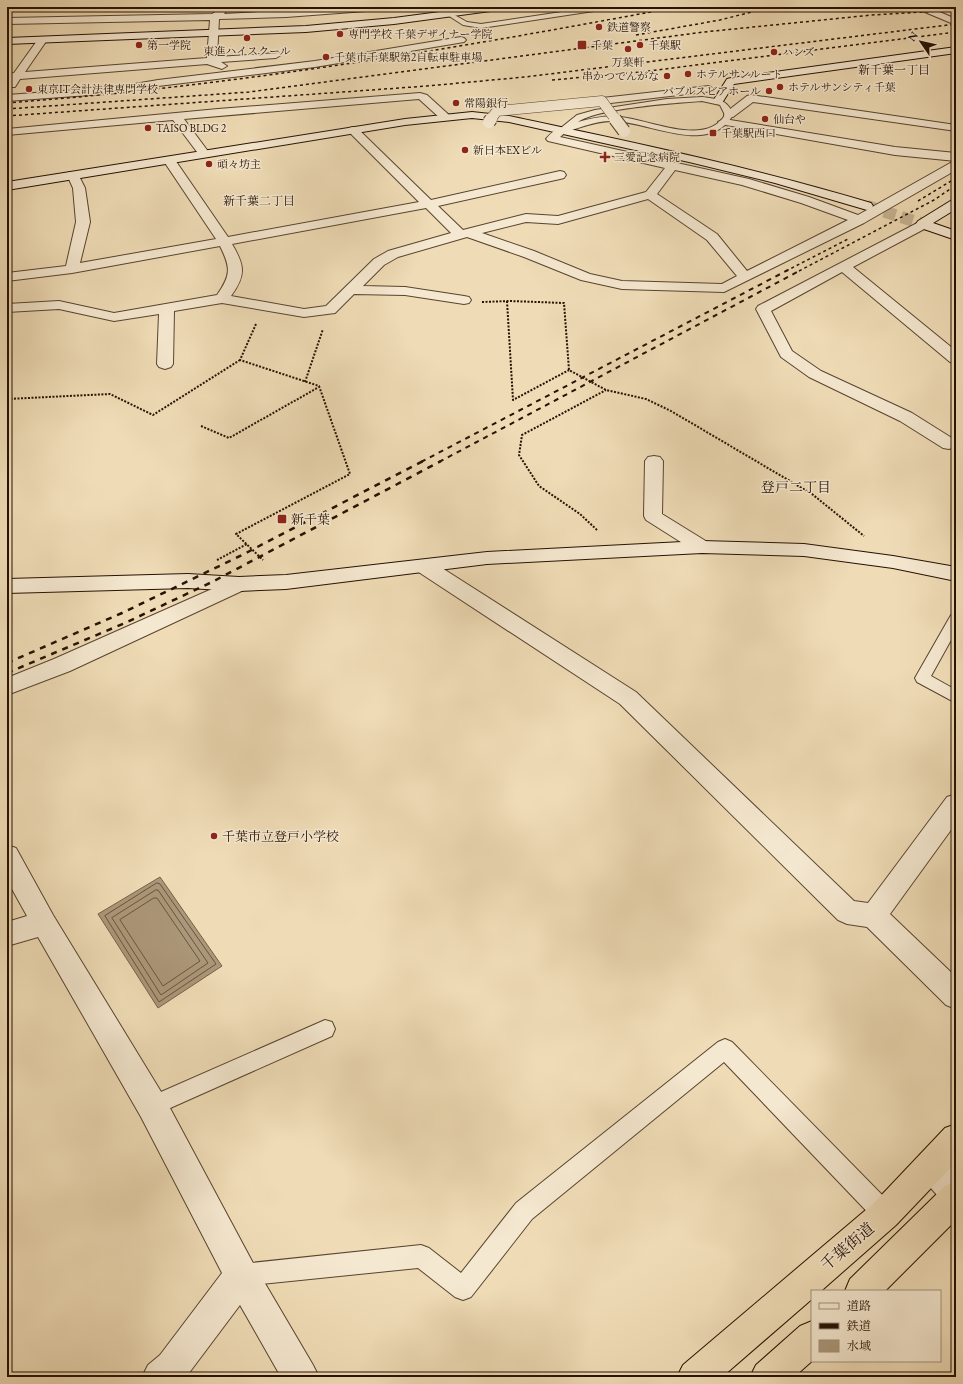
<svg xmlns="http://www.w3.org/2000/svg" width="963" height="1384" font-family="'EB Garamond','Noto Serif JP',serif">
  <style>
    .water { fill: #ab9779; stroke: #766149 }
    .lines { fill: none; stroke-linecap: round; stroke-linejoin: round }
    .shore { stroke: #68543e; stroke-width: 1 }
    .secondary-tunnel { stroke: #c7b392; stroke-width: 12; stroke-dasharray: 12 6; stroke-linecap: butt }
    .lane-casing { stroke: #58442f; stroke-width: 2 }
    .street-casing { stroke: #58442f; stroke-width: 2 }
    .secondary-casing { stroke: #261102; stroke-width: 2 }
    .highway-casing { stroke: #261102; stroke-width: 2 }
    .path { stroke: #261102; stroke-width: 2; stroke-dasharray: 2 1.5; stroke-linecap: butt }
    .lane { fill: #f5e8d0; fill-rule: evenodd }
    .street { fill: #f5e8d0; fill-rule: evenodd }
    .secondary { fill: #f5e8d0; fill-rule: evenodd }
    .highway { fill: #efdcb6; fill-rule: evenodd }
    .rail-far2 { stroke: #261102; stroke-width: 1.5; stroke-dasharray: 3 3; stroke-linecap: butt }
    .rail-far1 { stroke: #261102; stroke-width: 2; stroke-dasharray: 5 5; stroke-linecap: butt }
    .rail { stroke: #261102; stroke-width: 2.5; stroke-dasharray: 6 6; stroke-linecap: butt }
    .street-bridge-far1-casing { stroke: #58442f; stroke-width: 11; stroke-linecap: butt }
    .street-bridge-casing { stroke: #58442f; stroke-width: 14; stroke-linecap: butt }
    .street-bridge-far1 { stroke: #f5e8d0; stroke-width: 10 }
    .street-bridge { stroke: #f5e8d0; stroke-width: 12 }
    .poi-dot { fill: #8f2418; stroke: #f5e8d0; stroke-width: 1.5 }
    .labels { text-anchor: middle; stroke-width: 3; stroke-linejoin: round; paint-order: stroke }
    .far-poi-label { font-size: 11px; fill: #261102; stroke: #f5e8d0; text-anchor: start }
    .far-neighbourhood-label { font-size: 12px; fill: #261102; stroke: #f5e8d0 }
    .poi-label { font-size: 13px; fill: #261102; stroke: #f5e8d0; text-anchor: start }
    .neighbourhood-label { font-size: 14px; fill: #261102; stroke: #f5e8d0 }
    .near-street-label { font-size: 16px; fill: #261102; stroke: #f5e8d0 }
  </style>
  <rect width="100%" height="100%" fill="#efdcb6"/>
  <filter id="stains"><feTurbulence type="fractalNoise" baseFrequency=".005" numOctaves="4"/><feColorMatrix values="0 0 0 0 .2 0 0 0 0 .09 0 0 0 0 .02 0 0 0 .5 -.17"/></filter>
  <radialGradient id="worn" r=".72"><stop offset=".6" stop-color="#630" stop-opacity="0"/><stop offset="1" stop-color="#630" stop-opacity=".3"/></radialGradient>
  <path class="water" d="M 160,877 L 222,966 L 158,1008 L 98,914 Z"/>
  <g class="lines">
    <path class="shore" d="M 157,883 L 160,884 L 216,964 L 159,1002 L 105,916 Z
      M 156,890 L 158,890 L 208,963 L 161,995 L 112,918 Z
      M 154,898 L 157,898 L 200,961 L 163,986 L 120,920 Z"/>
    <path class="secondary-tunnel" d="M 867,206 L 923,224"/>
    <defs>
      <path id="lane" d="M 595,7 L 610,7 L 607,9 L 481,28 L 463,25 L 446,14 L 451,13 L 467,22 L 481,24 Z
        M 702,97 C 717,99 728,99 733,115 C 708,157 649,121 612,121 C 593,121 578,129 561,133 L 557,131 L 577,115 L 595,110 L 667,99 ZM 702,101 L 720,105 L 725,115 C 706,147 650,120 621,117 C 606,115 592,118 578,122 C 598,108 675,103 702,101 Z
        M 956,613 L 956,631 L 931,676 L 956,690 L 956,703 L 917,682 L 915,678 L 951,615 Z
        M 325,1020 L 332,1022 L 335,1029 L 332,1036 L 159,1113 L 152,1116 L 145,1113 L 142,1106 L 145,1099 Z
        M 725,1039 L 732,1042 L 893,1206 L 896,1214 L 893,1222 L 885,1225 L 877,1222 L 724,1062 L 532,1219 L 471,1297 L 463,1300 L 455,1297 L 418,1268 L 241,1286 L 233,1283 L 230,1275 L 233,1267 L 241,1264 L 421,1245 L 429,1248 L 461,1273 L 516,1203 L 718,1042 Z"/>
      <path id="street" d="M 223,7 L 227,10 L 224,14 L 347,7 L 383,7 L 379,10 L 286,17 L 219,19 L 217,57 L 279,53 L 281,55 L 276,58 L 221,62 L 227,66 L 222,69 L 207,64 L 20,79 L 15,87 L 7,87 L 9,80 L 7,80 L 7,74 L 14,73 L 39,38 L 45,38 L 47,40 L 25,72 L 207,58 L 210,20 L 7,24 L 7,18 L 212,14 Z
        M 919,7 L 928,7 L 956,19 L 956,25 L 920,10 Z
        M 461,37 L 464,38 L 466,40 L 464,42 L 315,67 L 158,86 L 117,93 L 7,101 L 7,95 L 117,87 L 158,80 L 315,61 Z
        M 709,86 L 714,89 L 713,91 L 602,104 L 597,101 L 602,98 Z
        M 420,93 L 427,95 L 449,115 L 451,117 L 449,119 L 441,119 L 419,99 L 184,119 L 210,154 L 208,156 L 200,156 L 173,120 L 7,135 L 7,129 L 218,109 Z
        M 751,95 L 956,125 L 956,131 L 753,102 L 733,117 L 725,117 L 724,115 L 725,113 L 747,96 Z
        M 724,119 L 895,147 L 956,153 L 956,161 L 895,155 L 720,124 L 718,122 Z
        M 353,127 L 357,128 L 431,200 L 560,171 L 564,172 L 566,175 L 564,178 L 560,179 L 438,206 L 463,230 L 526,214 L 558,216 L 646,192 L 665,168 L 548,141 L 546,139 C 551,133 557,127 565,129 L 567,131 L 560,137 L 749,179 L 809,197 L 858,215 L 952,162 L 956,161 L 956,170 L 864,223 L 724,292 L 622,289 L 581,280 L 524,257 L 467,237 L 398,257 L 384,265 L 363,286 L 405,287 L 464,296 L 469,297 L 471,300 L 469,303 L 464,304 L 405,295 L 354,294 L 335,313 L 304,317 L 222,303 L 174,311 L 173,364 L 171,367 L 165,369 L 159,367 L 157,364 L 159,314 L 114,321 L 59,309 L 7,312 L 7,304 L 59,301 L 114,313 L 217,295 C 231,275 231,268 220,246 L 72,273 L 7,281 L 7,273 L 66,266 L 76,222 L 73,188 L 67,175 L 69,172 L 77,172 L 85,188 L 90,222 L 80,263 L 216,239 L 163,160 L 165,157 L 173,157 L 228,237 L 419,202 L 347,130 L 349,128 ZM 675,170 L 742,185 L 801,203 L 848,220 L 747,271 L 717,234 L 657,194 ZM 648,199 L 707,240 L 737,276 L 722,284 L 622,281 L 590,274 L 534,251 L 482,233 L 526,222 L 558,224 ZM 426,208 L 451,233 L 388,251 L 374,259 L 326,306 L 304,309 L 231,296 C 246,275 245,266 232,244 Z
        M 923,220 L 928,221 L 930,224 L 928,227 L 853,267 L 956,351 L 956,364 L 950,362 L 842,272 L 771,311 L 792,351 L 821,371 L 912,413 L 955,440 L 956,446 L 949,449 L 943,448 L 900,421 L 809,377 L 781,357 L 756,309 L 758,306 Z
        M 654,456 L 660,457 L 663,461 L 662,514 L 709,543 L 712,547 L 709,551 L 702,553 L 695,551 L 646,520 L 644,516 L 645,461 L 648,457 Z
        M 424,560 L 431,561 L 636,692 L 854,901 L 868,903 L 947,797 L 956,794 L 956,823 L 890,914 L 956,977 L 956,1009 L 946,1005 L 867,927 L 847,924 L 838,920 L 620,704 L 417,571 L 414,566 L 417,561 Z
        M 239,577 L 246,579 L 249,584 L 246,589 L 70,671 L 7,695 L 7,678 L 54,659 Z
        M 7,845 L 16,848 L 53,915 L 163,1095 L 253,1263 L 313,1365 L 319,1377 L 281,1377 L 240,1305 L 186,1377 L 142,1377 L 148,1365 L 160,1355 L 222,1273 L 141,1117 L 38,937 L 7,946 L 7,922 L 27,916 L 7,880 Z
        M 932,1150 L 943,1155 L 956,1169 L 956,1209 L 945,1204 L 921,1177 L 916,1166 L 921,1155 Z"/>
      <path id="secondary" d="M 478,7 L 502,7 L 498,10 L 394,24 L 306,32 L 7,44 L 7,38 L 306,26 L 394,18 Z
        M 956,47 L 956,53 L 734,84 L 722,103 L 718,104 L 713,101 L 727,79 L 731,78 Z
        M 472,112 L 509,116 C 631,142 752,167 871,203 L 873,206 L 871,209 L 867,210 L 775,183 L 689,162 L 509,122 L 472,118 L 405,125 L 7,190 L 7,182 L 405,119 Z
        M 956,199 L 956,209 L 933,223 L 956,231 L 956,240 L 918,227 L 916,224 L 918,221 L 952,200 Z
        M 702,541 L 804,544 L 893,556 L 956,567 L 956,581 L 893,568 L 804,556 L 702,553 L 487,564 L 286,589 L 239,591 L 188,588 L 7,593 L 7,579 L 188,574 L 239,577 L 286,575 L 487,552 Z"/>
      <path id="highway" d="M 956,1124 L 956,1162 L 896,1225 L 821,1291 L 812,1291 L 812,1299 L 722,1377 L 677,1377 L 683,1365 L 874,1203 L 945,1128 Z
        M 956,1181 L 956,1220 L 885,1291 L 845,1291 L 850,1279 L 945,1186 Z
        M 812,1321 L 812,1361 L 794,1377 L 750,1377 L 756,1365 L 800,1326 Z"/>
    </defs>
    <use href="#lane" class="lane-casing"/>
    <use href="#street" class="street-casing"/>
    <use href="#secondary" class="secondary-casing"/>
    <use href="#highway" class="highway-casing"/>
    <path class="path" d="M 507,301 L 513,400 L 569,370
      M 482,302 L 510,301 L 564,303 L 569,370 L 606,390 L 646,399 L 671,411 L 812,494 L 864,536
      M 256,324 L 240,360 L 319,386 L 350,474 L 236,534 L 263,560
      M 305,382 L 323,329
      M 7,399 L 110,394 L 153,415 L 240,360
      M 201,426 L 229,438 L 319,387
      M 597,530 L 580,514 L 539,486 L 519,455 L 522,435 L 606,390
      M 217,560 L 247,544"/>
    <use href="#lane" class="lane"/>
    <use href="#street" class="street"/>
    <use href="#secondary" class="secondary"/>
    <use href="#highway" class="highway"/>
    <path class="rail-far2" d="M 636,35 L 720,20 L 771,7
      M 552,80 L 641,72 L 956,32
      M 7,103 C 232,86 455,49 677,7
      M 7,109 L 249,92 L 704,32 L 872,15 L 956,10
      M 7,116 L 427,86 L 525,77 L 956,24
      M 918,201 L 956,178
      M 786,271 L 848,239
      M 799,271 L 934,200 L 956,185"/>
    <path class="rail-far1" d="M 421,462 L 788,270
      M 439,462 L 801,270"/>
    <path class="rail" d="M 7,663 L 122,613 L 240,556 L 423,461
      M 7,673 L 125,623 L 212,582 L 441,461"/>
    <defs>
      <path id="street-bridge-far1" d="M 490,120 L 497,111 L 602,101 L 616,120"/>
      <path id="street-bridge" d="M 615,119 L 624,131
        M 489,122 L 491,119"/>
    </defs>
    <use href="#street-bridge-far1" class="street-bridge-far1-casing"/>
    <use href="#street-bridge" class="street-bridge-casing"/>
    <use href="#street-bridge-far1" class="street-bridge-far1"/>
    <use href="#street-bridge" class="street-bridge"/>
  </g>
  <g class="poi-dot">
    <circle cx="599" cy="27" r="4"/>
    <circle cx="340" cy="34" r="4"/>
    <circle cx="247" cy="38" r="4"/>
    <circle cx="139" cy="45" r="4"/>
    <rect x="577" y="40" width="10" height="10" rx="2"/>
    <circle cx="640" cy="45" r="4"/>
    <circle cx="628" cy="49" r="4"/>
    <circle cx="774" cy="52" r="4"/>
    <circle cx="326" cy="57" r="4"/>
    <circle cx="688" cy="74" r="4"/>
    <circle cx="667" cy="76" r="4"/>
    <circle cx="780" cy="87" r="4"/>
    <circle cx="29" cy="89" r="4"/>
    <circle cx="769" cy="91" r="4"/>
    <circle cx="456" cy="103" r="4"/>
    <circle cx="765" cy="119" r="4"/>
    <circle cx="148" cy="128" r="4"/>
    <rect x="709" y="129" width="8" height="8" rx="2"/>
    <circle cx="465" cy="150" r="4"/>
    <path d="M603 151h4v4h4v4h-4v4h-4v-4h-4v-4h4z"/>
    <circle cx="209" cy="164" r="4"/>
    <rect x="277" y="514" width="10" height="10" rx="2"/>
    <circle cx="214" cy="836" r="4"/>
  </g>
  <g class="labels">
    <g class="far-poi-label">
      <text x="607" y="31">鉄道警察</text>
      <text x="348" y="38">専門学校 千葉デザイナー学院</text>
      <text x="147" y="49">第一学院</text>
      <text x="591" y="49">千葉</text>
      <text x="648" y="49">千葉駅</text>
      <text x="247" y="55" text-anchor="middle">東進ハイスクール</text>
      <text x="782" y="56">ハンズ</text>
      <text x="334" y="61">千葉市千葉駅第2自転車駐車場</text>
      <text x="628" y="66" text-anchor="middle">万葉軒</text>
      <text x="696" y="78">ホテルサンルート</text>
      <text x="659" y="80" text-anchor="end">串かつでんがな</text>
      <text x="788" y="91">ホテルサンシティ千葉</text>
      <text x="37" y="93">東京IT会計法律専門学校</text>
      <text x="761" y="95" text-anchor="end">バブルスビアホール</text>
      <text x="464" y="107">常陽銀行</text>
      <text x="773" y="123">仙台や</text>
      <text x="156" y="132">TAISO BLDG 2</text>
      <text x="721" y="137">千葉駅西口</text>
      <text x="473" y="154">新日本EXビル</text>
      <text x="614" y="161">三愛記念病院</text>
      <text x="217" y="168">頑々坊主</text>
    </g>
    <g class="far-neighbourhood-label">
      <text x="894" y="74">新千葉一丁目</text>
      <text x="259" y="205">新千葉二丁目</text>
    </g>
    <g class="poi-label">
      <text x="291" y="524">新千葉</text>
      <text x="222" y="841">千葉市立登戸小学校</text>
    </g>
    <g class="neighbourhood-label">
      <text x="796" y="492">登戸二丁目</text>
    </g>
    <g class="near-street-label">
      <text transform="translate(847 1246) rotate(-40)" y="6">千葉街道</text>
    </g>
  </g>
  <rect width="963" height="1384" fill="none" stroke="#efdcb6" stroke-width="24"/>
  <rect x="8" y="8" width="947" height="1368" fill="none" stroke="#261102" stroke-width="2"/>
  <rect x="12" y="12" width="939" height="1360" fill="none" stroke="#261102"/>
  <rect x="811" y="1290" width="130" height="72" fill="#f5e8d0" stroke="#a2927e"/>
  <rect x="819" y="1303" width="20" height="6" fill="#f5e8d0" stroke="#a2927e"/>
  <text x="847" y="1310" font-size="12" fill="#261102">道路</text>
  <rect x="819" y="1323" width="20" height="6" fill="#261102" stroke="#a2927e"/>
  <text x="847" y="1330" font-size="12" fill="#261102">鉄道</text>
  <rect x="819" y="1340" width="20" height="12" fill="#ab9779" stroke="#a2927e"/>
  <text x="847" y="1350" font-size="12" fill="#261102">水域</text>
  <g transform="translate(921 42) rotate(304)" stroke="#f5e8d0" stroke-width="3" paint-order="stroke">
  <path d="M0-3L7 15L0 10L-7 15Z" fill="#261102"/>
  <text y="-6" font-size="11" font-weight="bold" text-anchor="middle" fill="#261102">N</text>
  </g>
  <rect width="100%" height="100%" filter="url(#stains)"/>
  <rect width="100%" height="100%" fill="url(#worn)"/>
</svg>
